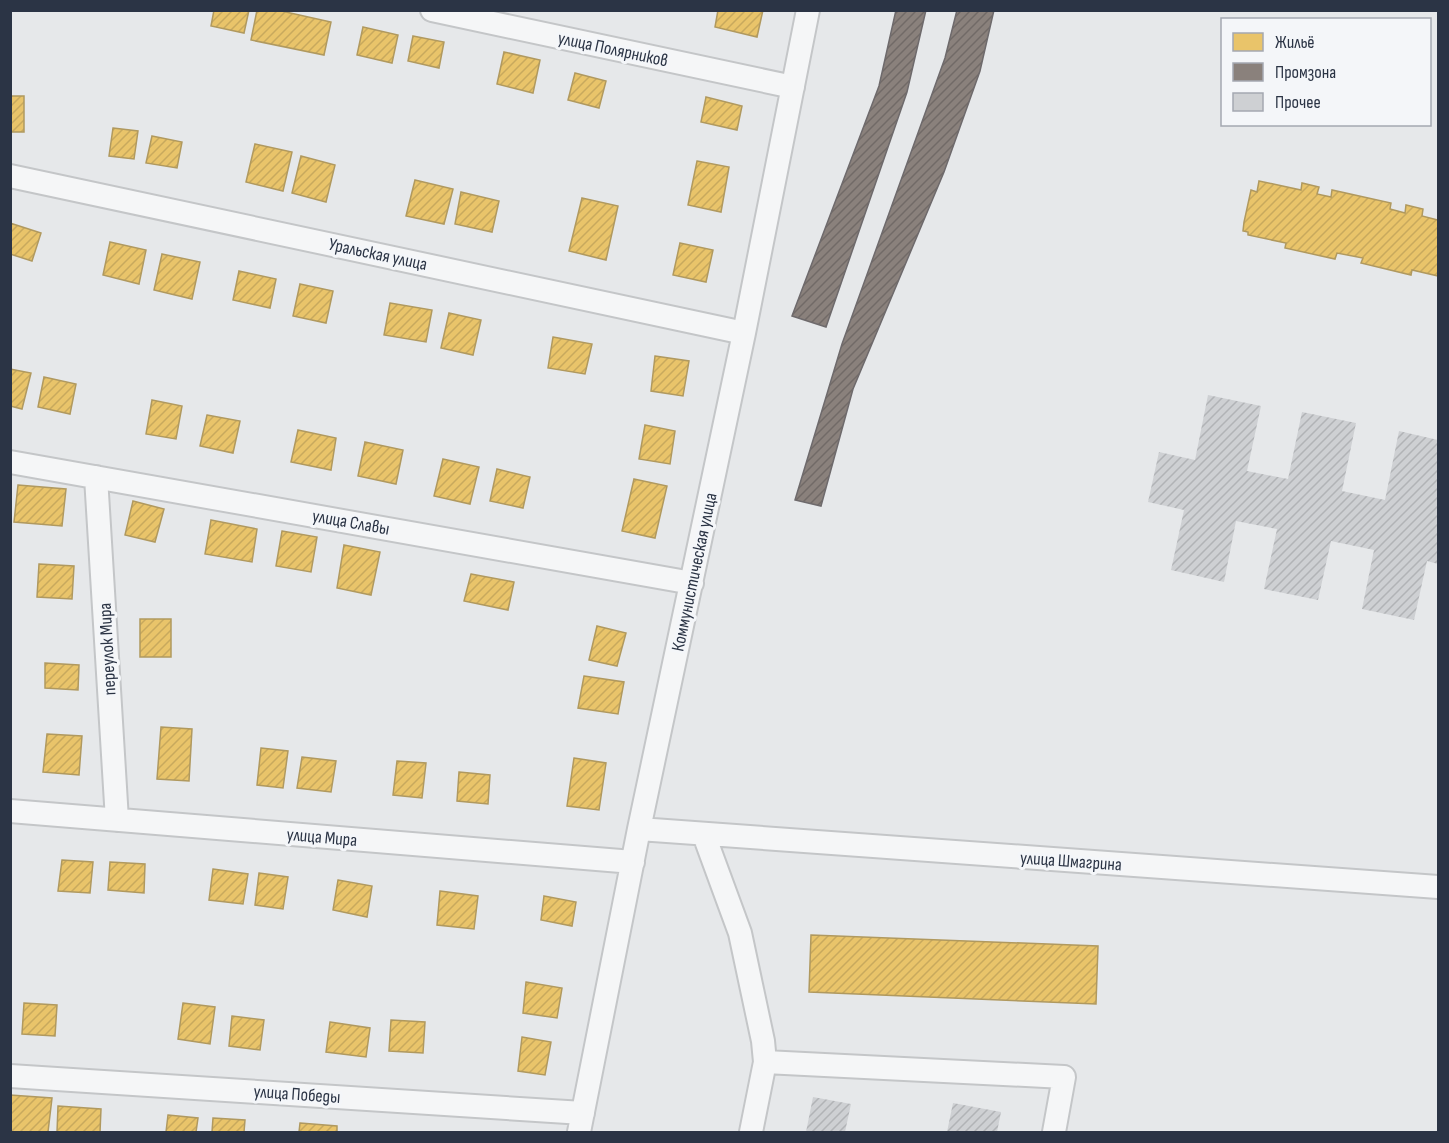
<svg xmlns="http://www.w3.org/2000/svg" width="1449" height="1143" font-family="'Sofia Sans Condensed',sans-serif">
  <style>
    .homes { fill: url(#homes-hatch); stroke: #b0995f; stroke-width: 1.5 }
    .industry { fill: url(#industry-hatch); stroke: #6e6a6c; stroke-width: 1.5 }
    .building { fill: url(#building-hatch) }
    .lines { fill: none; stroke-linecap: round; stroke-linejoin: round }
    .street-casing { stroke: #c4c6c8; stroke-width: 26 }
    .street { stroke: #f5f6f7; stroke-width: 22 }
    .labels { text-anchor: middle; stroke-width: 6; stroke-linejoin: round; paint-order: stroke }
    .street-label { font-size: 18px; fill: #2b3445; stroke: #f4f6f9 }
  </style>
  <defs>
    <pattern id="homes-hatch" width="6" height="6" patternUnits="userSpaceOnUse" patternTransform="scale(1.5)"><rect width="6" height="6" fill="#e9c46a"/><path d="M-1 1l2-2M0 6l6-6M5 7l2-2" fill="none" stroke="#c8a95d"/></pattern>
    <pattern id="industry-hatch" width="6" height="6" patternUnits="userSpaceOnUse" patternTransform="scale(1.5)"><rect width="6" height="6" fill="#8a817c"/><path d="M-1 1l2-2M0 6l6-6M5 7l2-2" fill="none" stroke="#716a67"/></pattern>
    <pattern id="building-hatch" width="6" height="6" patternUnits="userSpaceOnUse" patternTransform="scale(1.5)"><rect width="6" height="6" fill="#ced0d3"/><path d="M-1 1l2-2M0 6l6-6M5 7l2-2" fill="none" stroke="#b1b3b6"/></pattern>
  </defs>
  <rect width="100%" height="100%" fill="#e6e8ea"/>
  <path class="homes" d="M 214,10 L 249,10 L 244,33 L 211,26 Z
    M 257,10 L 277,10 L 331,22 L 324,55 L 251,40 Z
    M 718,10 L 763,10 L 757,37 L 715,27 Z
    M 363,27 L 398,35 L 392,63 L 357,55 Z
    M 413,36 L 444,42 L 439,68 L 408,61 Z
    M 504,52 L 540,60 L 533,93 L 497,84 Z
    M 575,73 L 606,81 L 599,108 L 568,100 Z
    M 10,96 L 24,96 L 24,132 L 10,132 Z
    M 706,97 L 742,106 L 737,130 L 701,122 Z
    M 113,128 L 138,131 L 134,159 L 109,156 Z
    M 152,136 L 182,142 L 177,168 L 146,163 Z
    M 255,144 L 292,152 L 283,191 L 246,182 Z
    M 301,156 L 335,165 L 326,202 L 292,193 Z
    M 697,161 L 729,167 L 721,212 L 688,205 Z
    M 415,180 L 453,189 L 444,224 L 406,216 Z
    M 1259,181 L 1301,190 L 1302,183 L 1319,187 L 1317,194 L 1331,197 L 1332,190 L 1391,203 L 1390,209 L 1405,213 L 1406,205 L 1423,209 L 1422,216 L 1438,220 L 1438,276 L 1412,270 L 1411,275 L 1361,263 L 1363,258 L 1337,253 L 1335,259 L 1285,248 L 1286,243 L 1248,235 L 1248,232 L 1243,231 L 1244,222 L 1251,190 L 1257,192 Z
    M 461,192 L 499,201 L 492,232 L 455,224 Z
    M 582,198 L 618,206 L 606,260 L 569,251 Z
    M 10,223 L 41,233 L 32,261 L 10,254 Z
    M 110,242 L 146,250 L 139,284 L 103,275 Z
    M 680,243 L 713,250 L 706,282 L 673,275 Z
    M 162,254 L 200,262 L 192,299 L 154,290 Z
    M 239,271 L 276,279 L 270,308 L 233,300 Z
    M 300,284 L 333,291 L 326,323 L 293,316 Z
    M 390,303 L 432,310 L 426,342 L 384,335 Z
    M 449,313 L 481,320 L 473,355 L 441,348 Z
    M 553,337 L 592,344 L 585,374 L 548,368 Z
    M 655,356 L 689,361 L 683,396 L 651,391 Z
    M 10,369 L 31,373 L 22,409 L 10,406 Z
    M 44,377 L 76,384 L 70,414 L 38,407 Z
    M 152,400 L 182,406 L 176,439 L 146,434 Z
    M 207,415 L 240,421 L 233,453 L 200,446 Z
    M 645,425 L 675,431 L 670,464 L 639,459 Z
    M 298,430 L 336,438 L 331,470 L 291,462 Z
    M 365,442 L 403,450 L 396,484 L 358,476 Z
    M 443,459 L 479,467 L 470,504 L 434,496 Z
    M 497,469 L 530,477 L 523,508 L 490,501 Z
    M 634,479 L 667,486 L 655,538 L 622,531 Z
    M 18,485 L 66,489 L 62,526 L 14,522 Z
    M 133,501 L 164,509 L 155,542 L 125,535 Z
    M 211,520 L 257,529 L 252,562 L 205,554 Z
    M 282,531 L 317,537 L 311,572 L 276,566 Z
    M 344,545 L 380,552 L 371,595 L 337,588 Z
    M 39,564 L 74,566 L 72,599 L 37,597 Z
    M 471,574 L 514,582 L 508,610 L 464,601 Z
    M 140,619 L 171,619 L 171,657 L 140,657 Z
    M 597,626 L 626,633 L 617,666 L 589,660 Z
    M 45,663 L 79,665 L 78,690 L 45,688 Z
    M 584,676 L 624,682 L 618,714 L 578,708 Z
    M 161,727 L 192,729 L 189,781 L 157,779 Z
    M 47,734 L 82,736 L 79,775 L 43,772 Z
    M 261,748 L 288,751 L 283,788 L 257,785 Z
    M 302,757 L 336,761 L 331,792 L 297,788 Z
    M 574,758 L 606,763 L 599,810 L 567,806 Z
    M 397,761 L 426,763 L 422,798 L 393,795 Z
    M 459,772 L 490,775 L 488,804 L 457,801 Z
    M 62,860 L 93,862 L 90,893 L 58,891 Z
    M 110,862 L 145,864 L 144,893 L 108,890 Z
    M 213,869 L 248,874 L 243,904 L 209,900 Z
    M 259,873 L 288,877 L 283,909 L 255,905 Z
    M 338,880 L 372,886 L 367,917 L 333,910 Z
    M 440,891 L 478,896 L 474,929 L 437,925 Z
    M 544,896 L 576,902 L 572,926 L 541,920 Z
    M 811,935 L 1098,946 L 1096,1004 L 809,992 Z
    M 526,982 L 562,988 L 557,1018 L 523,1013 Z
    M 24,1003 L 57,1005 L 55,1036 L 22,1034 Z
    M 183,1003 L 215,1007 L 210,1044 L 178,1039 Z
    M 232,1016 L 264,1020 L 260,1050 L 229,1046 Z
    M 391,1020 L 425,1022 L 423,1053 L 389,1051 Z
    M 330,1022 L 370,1028 L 366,1057 L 326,1052 Z
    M 522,1037 L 551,1042 L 545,1075 L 518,1071 Z
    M 10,1095 L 52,1098 L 48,1132 L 10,1132 Z
    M 58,1106 L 101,1109 L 100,1132 L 57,1132 Z
    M 168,1115 L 198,1118 L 196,1132 L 166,1132 Z
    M 213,1118 L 245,1120 L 244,1132 L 212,1132 Z
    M 300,1123 L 337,1126 L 337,1132 L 299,1132 Z"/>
  <path class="industry" d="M 896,10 L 926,10 L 907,92 L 826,327 L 792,316 L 879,86 Z
    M 957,10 L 994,10 L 980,71 L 944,172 L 853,389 L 821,506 L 795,500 L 842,344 L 945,58 Z"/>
  <path class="building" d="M 1208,395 L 1261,406 L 1247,471 L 1288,479 L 1302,412 L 1356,423 L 1342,491 L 1385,500 L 1399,431 L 1438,440 L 1438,564 L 1427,561 L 1414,620 L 1362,609 L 1374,550 L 1331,541 L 1318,600 L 1264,589 L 1277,529 L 1236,521 L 1224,582 L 1171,570 L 1184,510 L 1148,502 L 1159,452 L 1195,460 Z
    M 813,1097 L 851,1104 L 845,1132 L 806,1132 Z
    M 953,1103 L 1001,1112 L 997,1132 L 947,1132 Z"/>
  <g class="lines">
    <defs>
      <path id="street" d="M 432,10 L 793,87
        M 10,176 L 744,333
        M 10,462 L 692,583
        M 96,477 L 117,820
        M 10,811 L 633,862
        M 639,829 L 1438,887
        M 704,835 L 740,933 L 763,1041 L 765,1062 L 751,1132
        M 765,1062 L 1064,1077 L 1054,1132
        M 10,1076 L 583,1113
        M 579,1132 L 639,829 L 744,333 L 808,10"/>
    </defs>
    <use href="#street" class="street-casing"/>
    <use href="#street" class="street"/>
  </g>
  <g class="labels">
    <g class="street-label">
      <text transform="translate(613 49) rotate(12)" y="6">улица Полярников</text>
      <text transform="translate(378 254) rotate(12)" y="6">Уральская улица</text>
      <text transform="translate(351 522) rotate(10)" y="6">улица Славы</text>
      <text transform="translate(694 572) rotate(-78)" y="6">Коммунистическая улица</text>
      <text transform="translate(107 649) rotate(-93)" y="6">переулок Мира</text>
      <text transform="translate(322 837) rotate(5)" y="6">улица Мира</text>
      <text transform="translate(1071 861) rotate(4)" y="6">улица Шмагрина</text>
      <text transform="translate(297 1094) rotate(4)" y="6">улица Победы</text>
    </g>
  </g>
  <rect width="1449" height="1143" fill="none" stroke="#2b3445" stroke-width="24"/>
  <rect x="1221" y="18" width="210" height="108" fill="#f4f6f9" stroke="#a4a8b1" stroke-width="1.5"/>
  <rect x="1233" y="33" width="30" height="18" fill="#e9c46a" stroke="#a4a8b1" stroke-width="1.5"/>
  <text x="1275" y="48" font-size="18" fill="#2b3445">Жильё</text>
  <rect x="1233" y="63" width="30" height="18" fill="#8a817c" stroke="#a4a8b1" stroke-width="1.5"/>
  <text x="1275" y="78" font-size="18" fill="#2b3445">Промзона</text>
  <rect x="1233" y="93" width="30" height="18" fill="#ced0d3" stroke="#a4a8b1" stroke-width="1.5"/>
  <text x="1275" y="108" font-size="18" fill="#2b3445">Прочее</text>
</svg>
